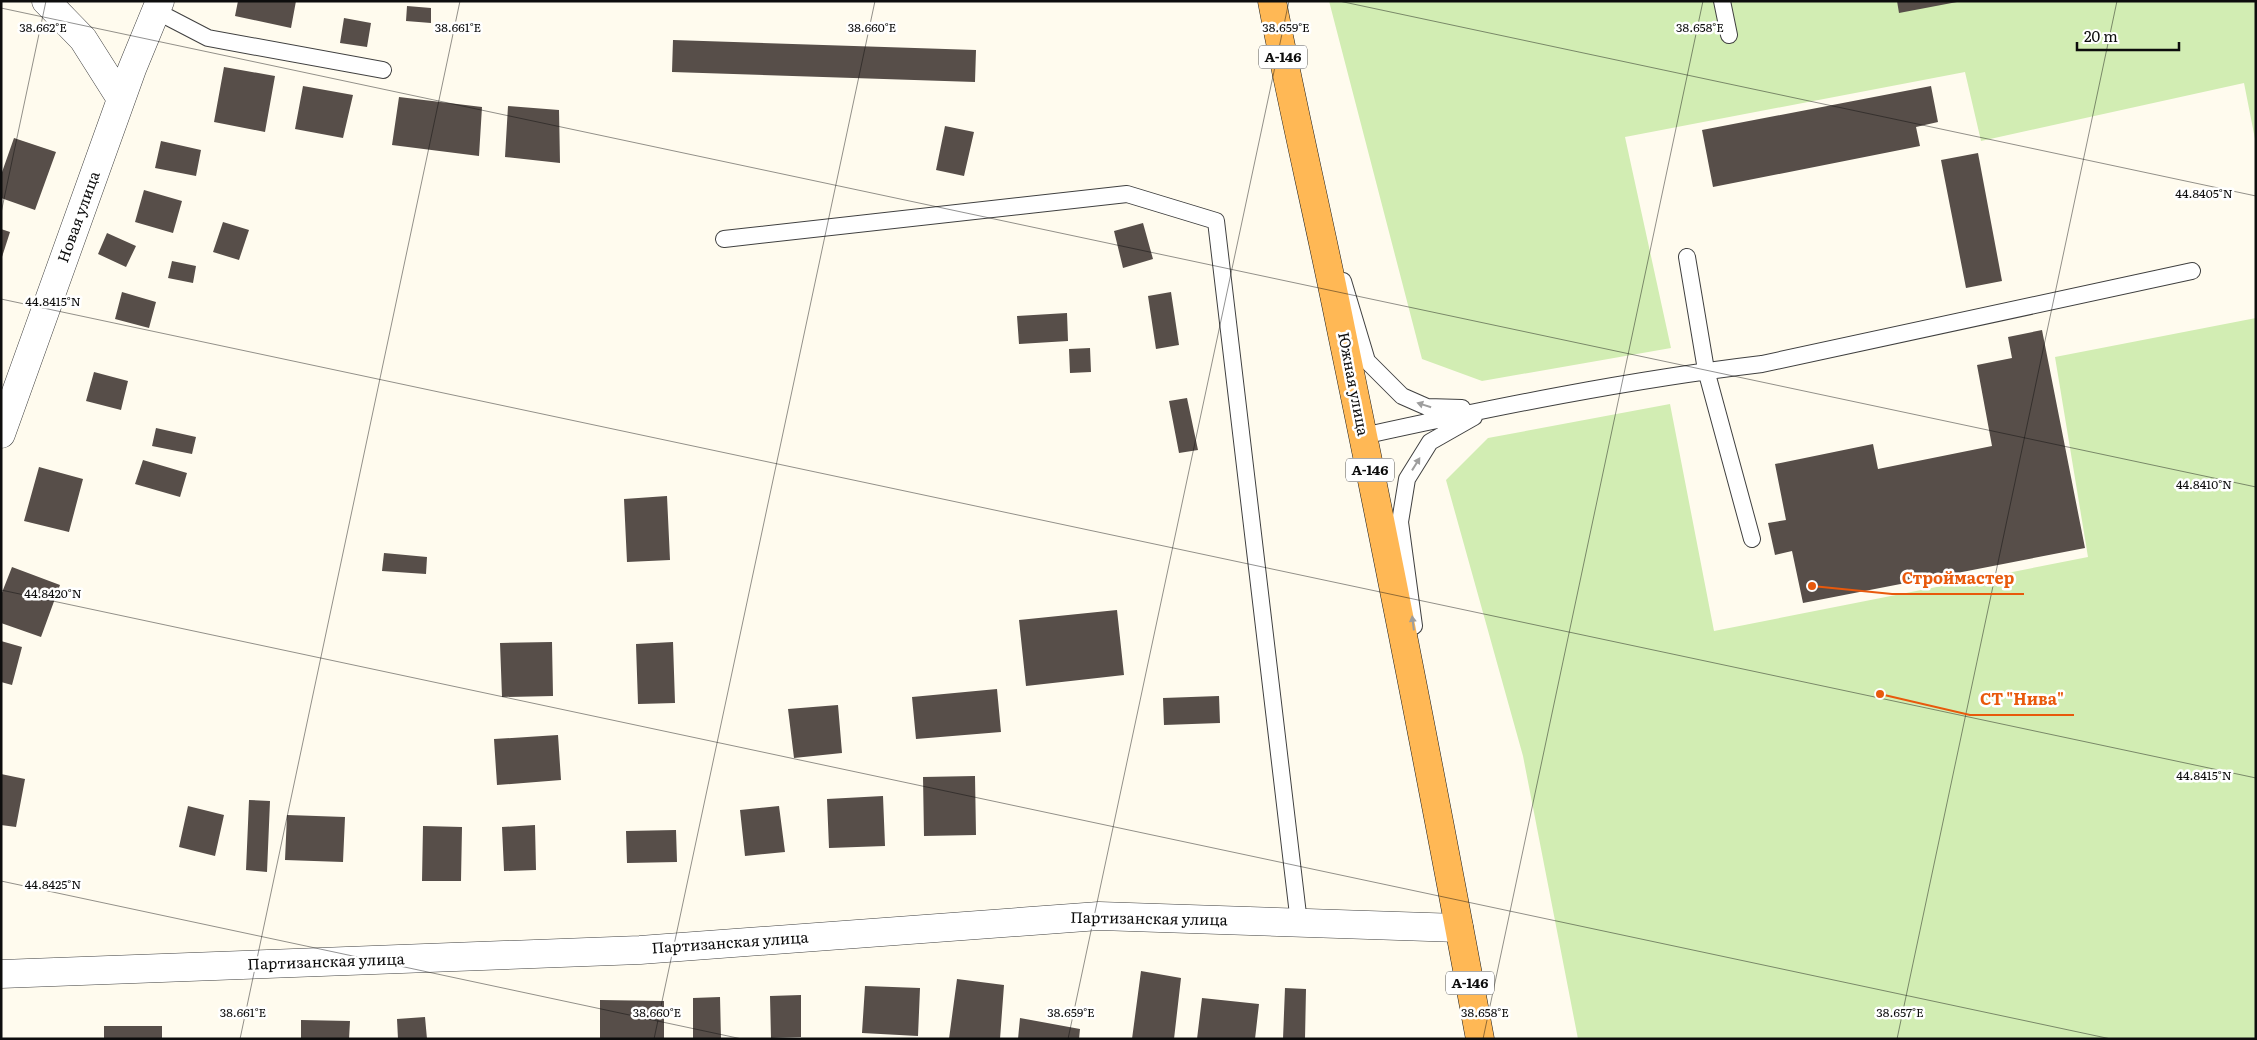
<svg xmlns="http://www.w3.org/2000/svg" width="2257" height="1040" font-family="Literata,serif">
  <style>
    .green { fill: #d2edb3 }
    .building { fill: #574e49 }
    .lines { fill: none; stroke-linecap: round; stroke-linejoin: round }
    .service-casing { stroke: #404040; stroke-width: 18 }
    .minor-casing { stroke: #404040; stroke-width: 29 }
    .trunk-casing { stroke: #1e1e1e; stroke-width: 29 }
    .service { stroke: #fff; stroke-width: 16 }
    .minor { stroke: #fff; stroke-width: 28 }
    .trunk { stroke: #ffb855; stroke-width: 28 }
    .oneway { fill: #9e9e9e }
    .ticks { fill: none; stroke: #0d0d0d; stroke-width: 1; stroke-opacity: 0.45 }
    .labels { text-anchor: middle; stroke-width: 5; stroke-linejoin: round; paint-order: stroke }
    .shield { fill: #fff; stroke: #565656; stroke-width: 1 }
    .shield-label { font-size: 14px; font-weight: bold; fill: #0d0d0d }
    .street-label { font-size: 15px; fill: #0d0d0d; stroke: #fff }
    .ticks-label { font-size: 12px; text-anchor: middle; fill: #0d0d0d; stroke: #fff; stroke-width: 5; stroke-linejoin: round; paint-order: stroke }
    .leader { fill: none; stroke: #e8590c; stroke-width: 2 }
    .callout-dot { fill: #e8590c; stroke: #fff; stroke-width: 2 }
    .callout-label { font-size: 16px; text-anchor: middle; font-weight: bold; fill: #e8590c; stroke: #fff; stroke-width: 5; stroke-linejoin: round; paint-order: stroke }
  </style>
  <rect width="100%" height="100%" fill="#fffbee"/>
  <path class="green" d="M 1329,1 L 2256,1 L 2256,144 L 2244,83 L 1981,141 L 1965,72 L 1625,137 L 1671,348 L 1482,381 L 1422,359 Z
    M 2256,318 L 2256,1039 L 1578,1039 L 1523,756 L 1446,480 L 1488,438 L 1670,404 L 1714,631 L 2088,557 L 2055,357 Z"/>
  <path class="building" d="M 238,1 L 296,1 L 291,28 L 235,16 Z
    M 1897,1 L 1957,1 L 1957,2 L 1899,13 Z
    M 407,6 L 431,8 L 431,23 L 406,21 Z
    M 344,18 L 371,23 L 367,47 L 340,43 Z
    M 673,40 L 976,50 L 975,82 L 672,72 Z
    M 224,67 L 275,76 L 265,132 L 214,122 Z
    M 303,86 L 353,95 L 343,138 L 295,129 Z
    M 1931,86 L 1938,122 L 1916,127 L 1920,146 L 1713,187 L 1702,130 Z
    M 399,97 L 482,107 L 479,156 L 392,145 Z
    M 508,106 L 559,110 L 560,163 L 505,157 Z
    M 945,126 L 974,132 L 964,176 L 936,170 Z
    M 14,138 L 56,152 L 35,210 L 1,198 L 1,175 Z
    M 161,141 L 201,150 L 196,176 L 155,168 Z
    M 1978,153 L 2002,281 L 1966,288 L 1941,160 Z
    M 144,190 L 182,201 L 173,233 L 135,222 Z
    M 223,222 L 249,230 L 239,260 L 213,252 Z
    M 1143,223 L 1153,259 L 1123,268 L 1114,231 Z
    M 1,229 L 10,232 L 2,257 L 1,257 Z
    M 107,233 L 136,246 L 126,267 L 98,254 Z
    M 172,261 L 196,266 L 193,283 L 168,278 Z
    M 122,292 L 156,302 L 149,328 L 115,319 Z
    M 1171,292 L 1179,345 L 1156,349 L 1148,296 Z
    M 1067,313 L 1068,341 L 1019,344 L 1017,316 Z
    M 2042,330 L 2085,548 L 1803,603 L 1792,551 L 1775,555 L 1768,523 L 1786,520 L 1775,464 L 1873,444 L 1878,469 L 1992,446 L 1977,365 L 2012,358 L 2008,337 Z
    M 1090,348 L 1091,372 L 1070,373 L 1069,349 Z
    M 94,372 L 128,381 L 121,410 L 86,401 Z
    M 1187,398 L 1198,450 L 1179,453 L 1169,401 Z
    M 156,428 L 196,437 L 192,454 L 152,446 Z
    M 143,460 L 187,473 L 180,497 L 135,484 Z
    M 39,467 L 83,479 L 69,532 L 24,521 Z
    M 667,496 L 670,560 L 627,562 L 624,499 Z
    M 384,553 L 427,557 L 426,574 L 382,571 Z
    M 12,567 L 60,585 L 41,637 L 1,623 L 1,595 Z
    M 1117,610 L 1124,675 L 1026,686 L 1019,620 Z
    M 1,641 L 22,647 L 12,685 L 1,682 Z
    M 552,642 L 553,696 L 502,697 L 500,643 Z
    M 673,642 L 675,703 L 638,704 L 636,644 Z
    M 997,689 L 1001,732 L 916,739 L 912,697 Z
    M 1219,696 L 1220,723 L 1164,725 L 1163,698 Z
    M 838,705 L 842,753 L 794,758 L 788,709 Z
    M 558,735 L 561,780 L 497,785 L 494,739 Z
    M 1,774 L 25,779 L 16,827 L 1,825 Z
    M 975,776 L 976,835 L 924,836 L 923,777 Z
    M 883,796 L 885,846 L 829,848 L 827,799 Z
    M 249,800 L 270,801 L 267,872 L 246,870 Z
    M 188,806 L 224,815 L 215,856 L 179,847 Z
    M 779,806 L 785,852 L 745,856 L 740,810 Z
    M 287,815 L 345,817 L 343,862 L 285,860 Z
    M 535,825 L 536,870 L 504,871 L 502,827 Z
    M 423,826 L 462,827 L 461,881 L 422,881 Z
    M 676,830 L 677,862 L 627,863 L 626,831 Z
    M 1141,971 L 1181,978 L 1174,1039 L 1132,1039 Z
    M 957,979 L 1004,985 L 1000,1039 L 949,1039 Z
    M 865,986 L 920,988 L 918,1036 L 862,1033 Z
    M 1285,988 L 1306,989 L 1305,1039 L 1283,1039 Z
    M 801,995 L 801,1037 L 771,1038 L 770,996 Z
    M 720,997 L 721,1039 L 693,1039 L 693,998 Z
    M 1202,998 L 1259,1004 L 1255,1039 L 1197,1039 Z
    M 600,1000 L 664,1001 L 664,1039 L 600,1039 Z
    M 425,1017 L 427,1039 L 398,1039 L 397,1019 Z
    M 1020,1018 L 1080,1029 L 1079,1039 L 1018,1039 Z
    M 301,1020 L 350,1021 L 349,1039 L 301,1039 Z
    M 104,1026 L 162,1026 L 162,1039 L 104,1039 Z"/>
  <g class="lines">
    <defs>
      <path id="service" d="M 1722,1 L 1729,35
        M 156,11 L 208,38 L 383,70
        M 724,239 L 1127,194 L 1216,221 L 1299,923
        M 1687,257 L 1706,370 L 1752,539
        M 1343,281 L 1367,361 L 1402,396 L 1427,407 L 1462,408
        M 1363,436 C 1495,407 1628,380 1762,364 L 2192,271
        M 1414,626 L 1400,522 L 1407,479 L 1430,442 L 1474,417"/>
      <path id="minor" d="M 46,1 L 83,39 L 121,99
        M 1,434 L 132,69 L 160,1
        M 1,974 L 640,950 L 1099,916 L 1459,928"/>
      <path id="trunk" d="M 1272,1 C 1293,111 1319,219 1341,329 C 1390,565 1436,802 1480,1039"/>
    </defs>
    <use href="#service" class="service-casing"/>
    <use href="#minor" class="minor-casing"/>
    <use href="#trunk" class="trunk-casing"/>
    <use href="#service" class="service"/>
    <use href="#minor" class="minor"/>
    <use href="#trunk" class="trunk"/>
  </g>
  <defs><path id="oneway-solid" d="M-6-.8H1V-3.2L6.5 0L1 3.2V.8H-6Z" transform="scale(1.25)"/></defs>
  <g class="oneway">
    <use href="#oneway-solid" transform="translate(1424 405) rotate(-162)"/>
    <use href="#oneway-solid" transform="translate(1416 464) rotate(-58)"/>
    <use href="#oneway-solid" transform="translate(1413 623) rotate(-97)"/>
  </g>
  <path class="ticks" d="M 1339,1 L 2256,196M 1,8 L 2256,487M 1,213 L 46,1M 1,299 L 2256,778M 1,590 L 2111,1039M 1,881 L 742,1039M 240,1039 L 460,1M 654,1039 L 875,1M 1068,1039 L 1289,1M 1483,1039 L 1703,1M 1897,1039 L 2117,1"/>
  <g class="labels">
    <g class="shield">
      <rect x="1259" y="45.5" width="48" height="23" rx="4"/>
      <rect x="1346" y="458.5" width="48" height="23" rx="4"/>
      <rect x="1446" y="971.5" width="48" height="23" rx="4"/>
    </g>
    <g class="shield-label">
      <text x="1283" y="62">А-146</text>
      <text x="1370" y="475">А-146</text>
      <text x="1470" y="988">А-146</text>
    </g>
    <g class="street-label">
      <text transform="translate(79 217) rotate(-70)" y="5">Новая улица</text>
      <text transform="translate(1353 384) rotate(79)" y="5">Южная улица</text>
      <text transform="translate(1149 919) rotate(1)" y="5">Партизанская улица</text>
      <text transform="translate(730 943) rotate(-4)" y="5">Партизанская улица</text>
      <text transform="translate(326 962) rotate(-2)" y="5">Партизанская улица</text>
    </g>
  </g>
  <g class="ticks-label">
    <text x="43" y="32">38.662°E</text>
    <text x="458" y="32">38.661°E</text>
    <text x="872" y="32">38.660°E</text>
    <text x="1286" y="32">38.659°E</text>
    <text x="1700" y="32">38.658°E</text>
    <text x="2204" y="198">44.8405°N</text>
    <text x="53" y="306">44.8415°N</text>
    <text x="2204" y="489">44.8410°N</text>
    <text x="53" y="598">44.8420°N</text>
    <text x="2204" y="780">44.8415°N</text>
    <text x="53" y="889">44.8425°N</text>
    <text x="243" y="1017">38.661°E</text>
    <text x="657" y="1017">38.660°E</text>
    <text x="1071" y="1017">38.659°E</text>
    <text x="1485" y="1017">38.658°E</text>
    <text x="1900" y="1017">38.657°E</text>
  </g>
  <path class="leader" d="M1812 586L1892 594H2024M1880 694L1970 715H2074"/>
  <g class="callout-dot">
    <circle cx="1812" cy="586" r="5"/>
    <circle cx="1880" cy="694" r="5"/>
  </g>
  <g class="callout-label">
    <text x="1958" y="584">Строймастер</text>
    <text x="2022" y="705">СТ "Нива"</text>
  </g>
  <rect width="2257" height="1040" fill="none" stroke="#0d0d0d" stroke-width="5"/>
  <path d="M2077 42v8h102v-8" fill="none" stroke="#0d0d0d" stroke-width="2.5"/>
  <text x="2084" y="42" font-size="15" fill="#0d0d0d" stroke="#ffffff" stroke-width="4" paint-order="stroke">20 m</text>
</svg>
